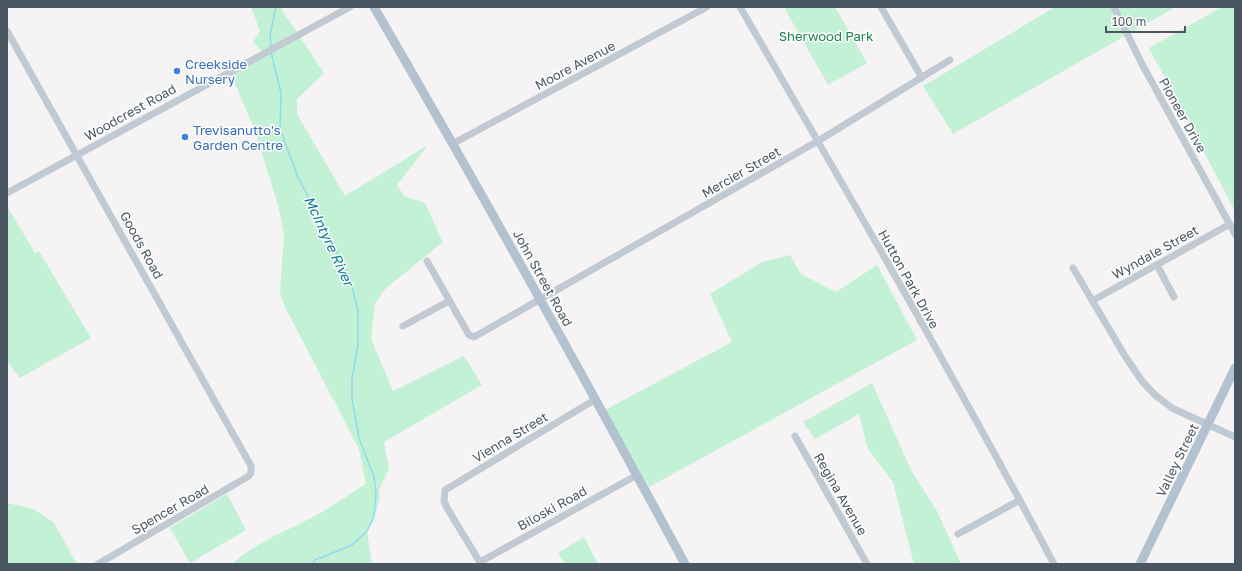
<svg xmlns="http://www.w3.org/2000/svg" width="1242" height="571" font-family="'Golos Text',sans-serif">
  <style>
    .green { fill: #c3f1d5 }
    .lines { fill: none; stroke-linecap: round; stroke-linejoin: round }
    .stream { stroke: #90daee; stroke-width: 1.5 }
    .minor { stroke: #c1cad2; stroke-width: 7 }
    .major { stroke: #b3c2d1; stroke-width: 9 }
    .shop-dot { fill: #3f7fe0; stroke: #fff; stroke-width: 1.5 }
    .labels { text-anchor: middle; stroke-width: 3; stroke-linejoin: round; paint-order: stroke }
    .park-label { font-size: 13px; fill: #17864f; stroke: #fff }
    .shop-label { font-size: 13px; fill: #366cbe; stroke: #fff; text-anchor: start }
    .street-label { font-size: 13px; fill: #4a5661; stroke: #fff }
    .water-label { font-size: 14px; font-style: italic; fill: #0c7c9b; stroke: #fff }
  </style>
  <rect width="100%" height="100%" fill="#f5f3f3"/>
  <path class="green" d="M 251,7 L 283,7 L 282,10 L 324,73 L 297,99 L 297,114 L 345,196 L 428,145 L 397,185 L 404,196 L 425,203 L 443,242 L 385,289 L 375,304 L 371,339 L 393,391 L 464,356 L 482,385 L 384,442 L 389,469 L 379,490 L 380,498 L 374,517 L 367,531 L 372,564 L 232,564 C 255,543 284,532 311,518 C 330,508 348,495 366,484 L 359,449 L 285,307 L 280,293 L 284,234 L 278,205 L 255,131 L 231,74 L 266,56 L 253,42 L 260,31 Z
    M 788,7 L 835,7 L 867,63 L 828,85 L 785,9 Z
    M 1055,7 L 1176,7 L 953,134 L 923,86 Z
    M 1222,7 L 1235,7 L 1235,211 L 1149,48 Z
    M 7,206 L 35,253 L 39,251 L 91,338 L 20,378 L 7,361 Z
    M 790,255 L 801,274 L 836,292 L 877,265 L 917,340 L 649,487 L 605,410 L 732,342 L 710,294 L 762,262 Z
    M 872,383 L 912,472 L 937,511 L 961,564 L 914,564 L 893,482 L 868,449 L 859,414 L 815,439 L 803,422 Z
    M 227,494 L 246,530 L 190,563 L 170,528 Z
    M 7,503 L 34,509 L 54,523 L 77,564 L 7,564 Z
    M 584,537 L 598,564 L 565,564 L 558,553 Z"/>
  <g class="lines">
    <path class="stream" d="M 271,46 L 270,35 L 276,7
      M 271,52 L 281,93 L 280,129 L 298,177 L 350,278 L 358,311 L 358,344 L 352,379 L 352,399 L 359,438 L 374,477 L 376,493 L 374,517 L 367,531 L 352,545 L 315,560 L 312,564"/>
    <path class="minor" d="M 740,7 C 847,191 954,376 1054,564
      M 881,7 L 922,78
      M 1114,7 L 1142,64 L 1235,234
      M 7,31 L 251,466 L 251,473 L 249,476 L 98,564
      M 454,143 L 707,7
      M 7,193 L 350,7
      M 427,261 L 469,335 L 474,337 L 818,141 L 950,60
      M 1157,265 L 1174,297
      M 1073,268 L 1125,356 L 1142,381 L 1155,395 L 1172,408 L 1235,437
      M 1092,301 L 1230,224
      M 403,326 L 449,301
      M 795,436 L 867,564
      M 958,534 L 1020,500
      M 480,562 L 637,475
      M 481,564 L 447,508 L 444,501 L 445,490 L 596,399"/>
    <path class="major" d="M 374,7 C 481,191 584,377 685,564
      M 1140,564 L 1235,368"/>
  </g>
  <g class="shop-dot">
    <circle cx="177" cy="71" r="4"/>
    <circle cx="185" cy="137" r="4"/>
  </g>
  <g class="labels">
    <g class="park-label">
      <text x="826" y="41">Sherwood Park</text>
    </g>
    <g class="shop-label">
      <text x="185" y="69">Creekside<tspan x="185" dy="15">Nursery</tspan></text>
      <text x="193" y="135">Trevisanutto's<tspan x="193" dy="15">Garden Centre</tspan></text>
    </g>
    <g class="street-label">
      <text transform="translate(575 65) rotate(-28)" y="5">Moore Avenue</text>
      <text transform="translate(130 112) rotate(-29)" y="5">Woodcrest Road</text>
      <text transform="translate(1183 115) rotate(61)" y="5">Pioneer Drive</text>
      <text transform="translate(741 172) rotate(-30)" y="5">Mercier Street</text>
      <text transform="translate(142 245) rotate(61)" y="5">Goods Road</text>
      <text transform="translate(1155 252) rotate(-29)" y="5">Wyndale Street</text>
      <text transform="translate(543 278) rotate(61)" y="5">John Street Road</text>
      <text transform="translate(909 279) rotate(61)" y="5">Hutton Park Drive</text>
      <text transform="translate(510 437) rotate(-31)" y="5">Vienna Street</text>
      <text transform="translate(1177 460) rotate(-64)" y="5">Valley Street</text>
      <text transform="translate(841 494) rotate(60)" y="5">Regina Avenue</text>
      <text transform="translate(552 508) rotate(-29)" y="5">Biloski Road</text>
      <text transform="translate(170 509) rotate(-30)" y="5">Spencer Road</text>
    </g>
    <g class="water-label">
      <text transform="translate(329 241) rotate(65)" y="5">McIntyre River</text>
    </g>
  </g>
  <rect width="1242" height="571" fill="none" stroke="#4a5661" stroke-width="16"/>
  <path d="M1106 26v6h79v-6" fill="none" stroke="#4a5661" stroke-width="2"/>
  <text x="1112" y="26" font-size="12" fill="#4a5661" stroke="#ffffff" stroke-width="3" paint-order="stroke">100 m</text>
</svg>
